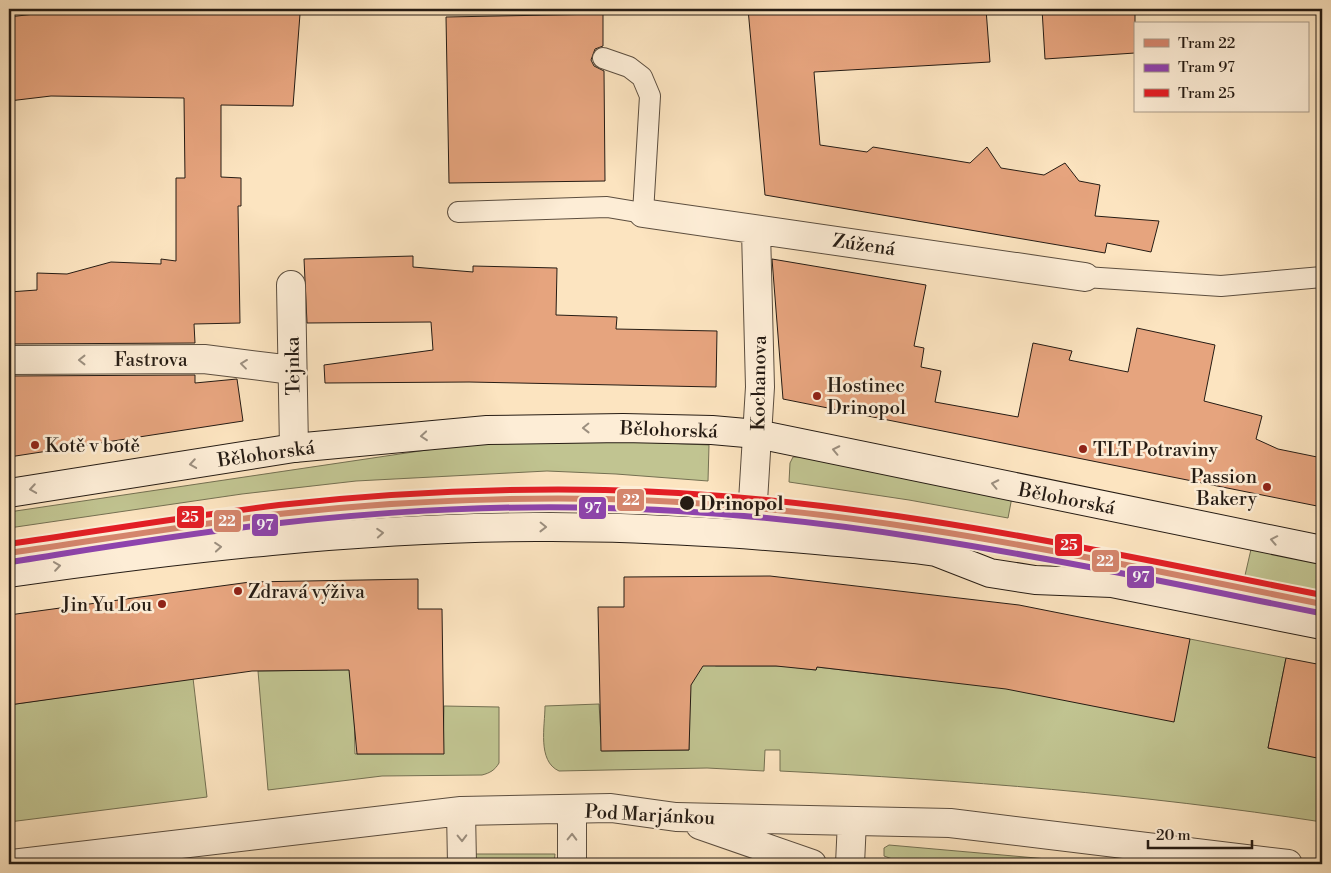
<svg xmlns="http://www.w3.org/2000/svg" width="1331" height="873" font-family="'Libre Bodoni',serif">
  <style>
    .grass { fill: #c1c491; stroke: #747052 }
    .building { fill: #e6a47e; stroke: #261c14 }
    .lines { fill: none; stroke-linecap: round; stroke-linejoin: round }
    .lane-casing { stroke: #5c4e3f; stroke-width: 22 }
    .street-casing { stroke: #5c4e3f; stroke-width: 30 }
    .secondary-casing { stroke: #261c14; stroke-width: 30 }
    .lane { stroke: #fdedd6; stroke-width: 20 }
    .street { stroke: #fdedd6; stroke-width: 28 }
    .secondary { stroke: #fdedd6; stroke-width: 28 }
    .tram-1-casing { stroke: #fdedd6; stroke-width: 10 }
    .tram-2-casing { stroke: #fdedd6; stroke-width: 10 }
    .tram-3-casing { stroke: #fdedd6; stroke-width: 10 }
    .tram-1 { stroke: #d4856c; stroke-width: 6 }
    .tram-2 { stroke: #8e44ad; stroke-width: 6 }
    .tram-3 { stroke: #e31e25; stroke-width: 6 }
    .oneway { stroke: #9c8f7f }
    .poi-dot { fill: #8f2418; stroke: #fdedd6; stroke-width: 2 }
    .stop-dot { fill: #261c14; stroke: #fdedd6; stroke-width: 2 }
    .labels { text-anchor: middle; stroke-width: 5; stroke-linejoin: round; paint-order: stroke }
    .street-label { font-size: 19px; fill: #261c14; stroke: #fdedd6 }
    .poi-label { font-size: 19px; fill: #261c14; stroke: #fdedd6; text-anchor: start }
    .stop-label { font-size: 19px; font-weight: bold; fill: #261c14; stroke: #fdedd6; text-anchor: start }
    .line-badge { stroke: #fdedd6; stroke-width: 2 }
    .badge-label { font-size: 14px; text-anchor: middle; font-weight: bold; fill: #fff }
  </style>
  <rect width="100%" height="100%" fill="#fce4c0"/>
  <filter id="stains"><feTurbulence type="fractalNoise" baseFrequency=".004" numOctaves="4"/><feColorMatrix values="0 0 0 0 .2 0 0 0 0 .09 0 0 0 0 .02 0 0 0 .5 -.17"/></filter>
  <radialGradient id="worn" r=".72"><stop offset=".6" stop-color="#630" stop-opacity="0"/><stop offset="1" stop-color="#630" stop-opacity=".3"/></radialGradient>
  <path class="grass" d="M 619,441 L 709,445 L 708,481 L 616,474 L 547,471 L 356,481 L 242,494 L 9,528 L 9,512 L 467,444 Z
    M 793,457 L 802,457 L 1012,497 L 1008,518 L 909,500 L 789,482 L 790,463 Z
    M 1252,545 L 1322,558 L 1322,613 L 1240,597 Z
    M 1190,639 L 1286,658 L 1268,748 L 1321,758 L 1322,756 L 1322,822 C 1142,794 961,780 780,771 L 780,750 L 765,750 L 764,771 L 707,768 L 559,771 C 537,761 545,726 545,706 L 599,704 L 602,751 L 689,750 L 690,657 L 716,666 L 783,666 L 816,670 L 817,667 L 911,678 Z
    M 353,660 L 355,754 L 443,753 L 444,706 L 499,707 L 499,763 C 495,770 490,773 482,775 L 382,776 L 268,790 L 258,671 L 327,670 Z
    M 193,678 L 207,797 L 9,822 L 9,705 Z
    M 889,845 L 1070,861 L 1092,864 L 906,864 L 884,856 L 884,848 Z
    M 475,854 L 555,854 L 554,864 L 475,864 Z"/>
  <path class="building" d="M 748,9 L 986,9 L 990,62 L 814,72 L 820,145 L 867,152 L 873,147 L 970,163 L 987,147 L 1001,168 L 1044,175 L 1065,163 L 1079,181 L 1100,185 L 1095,216 L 1159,221 L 1151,252 L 1107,243 L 1105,253 L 765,195 Z
    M 1042,9 L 1135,9 L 1135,53 L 1045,59 Z
    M 43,13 L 300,14 L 293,106 L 221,105 L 221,177 L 241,178 L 241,206 L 238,206 L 240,323 L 194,324 L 195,343 L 9,344 L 9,292 L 37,290 L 37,273 L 67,274 L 111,262 L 161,264 L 161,259 L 176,261 L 176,178 L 185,178 L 184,98 L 51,96 L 9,101 L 9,17 Z
    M 603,14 L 603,46 L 595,49 L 591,60 L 594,66 L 604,71 L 605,181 L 449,183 L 446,17 Z
    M 413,256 L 413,267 L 473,272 L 473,266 L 557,268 L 556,315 L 617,317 L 616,329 L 717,331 L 716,387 L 469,382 L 325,383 L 324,365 L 433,350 L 431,322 L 307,323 L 304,259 Z
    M 772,259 L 926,285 L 914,346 L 924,348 L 921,367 L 941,371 L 935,402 L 1018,417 L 1033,343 L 1072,351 L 1069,360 L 1128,372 L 1137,328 L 1215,345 L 1204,401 L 1262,416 L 1256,439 L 1278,449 L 1322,458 L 1322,507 L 783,399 Z
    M 195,375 L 195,383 L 237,379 L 243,421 L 9,457 L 9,376 Z
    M 770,576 L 1019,605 L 1190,639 L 1174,722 L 1006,689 L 817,667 L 816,670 L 776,666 L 703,666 L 691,685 L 689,750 L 601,751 L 598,607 L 624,607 L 624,577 Z
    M 418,579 L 418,609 L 442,609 L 444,754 L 357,754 L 349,670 L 252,671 L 9,705 L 9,615 L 250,582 Z
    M 1286,658 L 1322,665 L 1322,759 L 1268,748 Z"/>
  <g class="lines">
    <defs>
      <path id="lane" d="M 458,212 L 607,207 L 643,213 L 650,96 L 642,77 L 629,67 L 603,58
        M 1085,277 L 1221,286 L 1322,277"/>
      <path id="street" d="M 643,213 L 1085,277
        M 291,285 L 294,448
        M 9,360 L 204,359 L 292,370
        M 751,534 L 760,387 L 756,231
        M 461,811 L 462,864
        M 700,825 L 812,864
        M 12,864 L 461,811 L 611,808 L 676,817 L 950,823 L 1288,864
        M 572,864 L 572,810
        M 850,864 L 852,821"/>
      <path id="secondary" d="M 9,493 L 294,448 L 487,430 L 623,428 L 712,430 L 757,434 L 1322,550
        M 9,573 C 183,548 359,528 536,527 C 662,526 788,537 914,549 L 936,552 L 990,573 L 1035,580 L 1112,583 L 1322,625"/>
    </defs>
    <use href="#lane" class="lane-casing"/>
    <use href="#street" class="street-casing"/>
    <use href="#secondary" class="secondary-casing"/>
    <use href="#lane" class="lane"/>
    <use href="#street" class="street"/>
    <use href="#secondary" class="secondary"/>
    <defs>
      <path id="tram-1" d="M 9,553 C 99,540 189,525 279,514 C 387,502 496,497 605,499 C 848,504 1085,557 1322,604"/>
      <path id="tram-2" d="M 10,562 C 100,548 190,533 280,523 C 388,511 496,505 605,508 C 847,513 1084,566 1320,613"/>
      <path id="tram-3" d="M 9,544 C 99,531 189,516 279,505 C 387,493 496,488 605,490 C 848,495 1085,548 1322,595"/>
    </defs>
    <use href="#tram-1" class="tram-1-casing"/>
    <use href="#tram-2" class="tram-2-casing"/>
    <use href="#tram-3" class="tram-3-casing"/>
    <use href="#tram-1" class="tram-1"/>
    <use href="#tram-2" class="tram-2"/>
    <use href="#tram-3" class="tram-3"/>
  </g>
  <defs><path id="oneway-chevron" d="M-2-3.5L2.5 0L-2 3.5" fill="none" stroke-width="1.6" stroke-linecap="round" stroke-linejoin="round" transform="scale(1.25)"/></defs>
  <g class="oneway">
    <use href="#oneway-chevron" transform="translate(82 360) rotate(180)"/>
    <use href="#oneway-chevron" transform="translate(244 364) rotate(-173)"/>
    <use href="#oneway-chevron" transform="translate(586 428) rotate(179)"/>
    <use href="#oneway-chevron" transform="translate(424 436) rotate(175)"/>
    <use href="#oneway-chevron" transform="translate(836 450) rotate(-168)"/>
    <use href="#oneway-chevron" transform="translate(193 464) rotate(171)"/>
    <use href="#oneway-chevron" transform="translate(995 484) rotate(-168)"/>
    <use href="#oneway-chevron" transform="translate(33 489) rotate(171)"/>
    <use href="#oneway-chevron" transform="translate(543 527) rotate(1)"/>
    <use href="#oneway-chevron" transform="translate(380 533) rotate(-4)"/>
    <use href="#oneway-chevron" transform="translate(1274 540) rotate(-169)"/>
    <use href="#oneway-chevron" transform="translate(218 547) rotate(-5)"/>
    <use href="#oneway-chevron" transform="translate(57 566) rotate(-8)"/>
    <use href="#oneway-chevron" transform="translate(572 837) rotate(-89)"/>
    <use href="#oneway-chevron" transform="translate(462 838) rotate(89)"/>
  </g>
  <g class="poi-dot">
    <circle cx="817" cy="396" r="5"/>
    <circle cx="35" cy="445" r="5"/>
    <circle cx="1083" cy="449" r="5"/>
    <circle cx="1267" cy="487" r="5"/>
    <circle cx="238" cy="591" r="5"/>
    <circle cx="162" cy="604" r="5"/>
  </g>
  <circle class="stop-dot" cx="687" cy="503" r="8"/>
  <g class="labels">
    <g class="street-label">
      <text transform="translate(864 244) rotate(8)" y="7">Zúžená</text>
      <text x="151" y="366">Fastrova</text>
      <text transform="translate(292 366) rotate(-91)" y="7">Tejnka</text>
      <text transform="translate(758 383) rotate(-89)" y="7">Kochanova</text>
      <text transform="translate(669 429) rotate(2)" y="7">Bělohorská</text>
      <text transform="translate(266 453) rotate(-8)" y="7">Bělohorská</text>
      <text transform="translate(1067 498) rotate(11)" y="7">Bělohorská</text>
      <text transform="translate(650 814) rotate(3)" y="7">Pod Marjánkou</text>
    </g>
    <g class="poi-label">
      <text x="827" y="392">Hostinec<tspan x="827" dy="22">Drinopol</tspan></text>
      <text x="45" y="452">Kotě v botě</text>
      <text x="1093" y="456">TLT Potraviny</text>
      <text x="1257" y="483" text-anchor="end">Passion<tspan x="1257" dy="22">Bakery</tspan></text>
      <text x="248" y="598">Zdravá výživa</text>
      <text x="152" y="611" text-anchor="end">Jin Yu Lou</text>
    </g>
    <g class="stop-label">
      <text x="700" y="510">Drinopol</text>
    </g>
  </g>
  <g class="line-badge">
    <rect x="616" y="488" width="29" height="24" rx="5" fill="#d4856c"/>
    <rect x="578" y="496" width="29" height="24" rx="5" fill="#8e44ad"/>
    <rect x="176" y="505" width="29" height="24" rx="5" fill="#e31e25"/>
    <rect x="213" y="509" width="29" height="24" rx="5" fill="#d4856c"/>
    <rect x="251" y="513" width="28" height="24" rx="5" fill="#8e44ad"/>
    <rect x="1054" y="533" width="29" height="24" rx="5" fill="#e31e25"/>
    <rect x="1091" y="549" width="29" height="24" rx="5" fill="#d4856c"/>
    <rect x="1126" y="565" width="29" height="24" rx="5" fill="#8e44ad"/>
  </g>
  <g class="badge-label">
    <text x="631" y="505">22</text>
    <text x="593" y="513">97</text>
    <text x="190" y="522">25</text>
    <text x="227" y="526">22</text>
    <text x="265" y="530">97</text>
    <text x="1069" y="550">25</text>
    <text x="1105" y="566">22</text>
    <text x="1141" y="582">97</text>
  </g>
  <rect width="1331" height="873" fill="none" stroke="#fce4c0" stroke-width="30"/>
  <rect x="10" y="10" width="1311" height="853" fill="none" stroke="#261c14" stroke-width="2.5"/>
  <rect x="15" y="15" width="1301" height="843" fill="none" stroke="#261c14"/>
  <rect x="1134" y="22" width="175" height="90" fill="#fdedd6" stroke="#a79988"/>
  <rect x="1144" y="39" width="25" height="8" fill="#d4856c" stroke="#a79988"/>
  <text x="1178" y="48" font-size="15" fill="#261c14">Tram 22</text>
  <rect x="1144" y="64" width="25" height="8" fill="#8e44ad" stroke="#a79988"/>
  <text x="1178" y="72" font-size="15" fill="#261c14">Tram 97</text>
  <rect x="1144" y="89" width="25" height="8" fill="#e31e25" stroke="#a79988"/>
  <text x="1178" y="98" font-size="15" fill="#261c14">Tram 25</text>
  <path d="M1148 840v8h104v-8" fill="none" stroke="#261c14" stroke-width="2.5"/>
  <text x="1156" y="840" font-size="15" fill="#261c14" stroke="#fdedd6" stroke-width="4" paint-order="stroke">20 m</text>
  <rect width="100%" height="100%" filter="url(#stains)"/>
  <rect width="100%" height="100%" fill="url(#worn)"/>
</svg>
